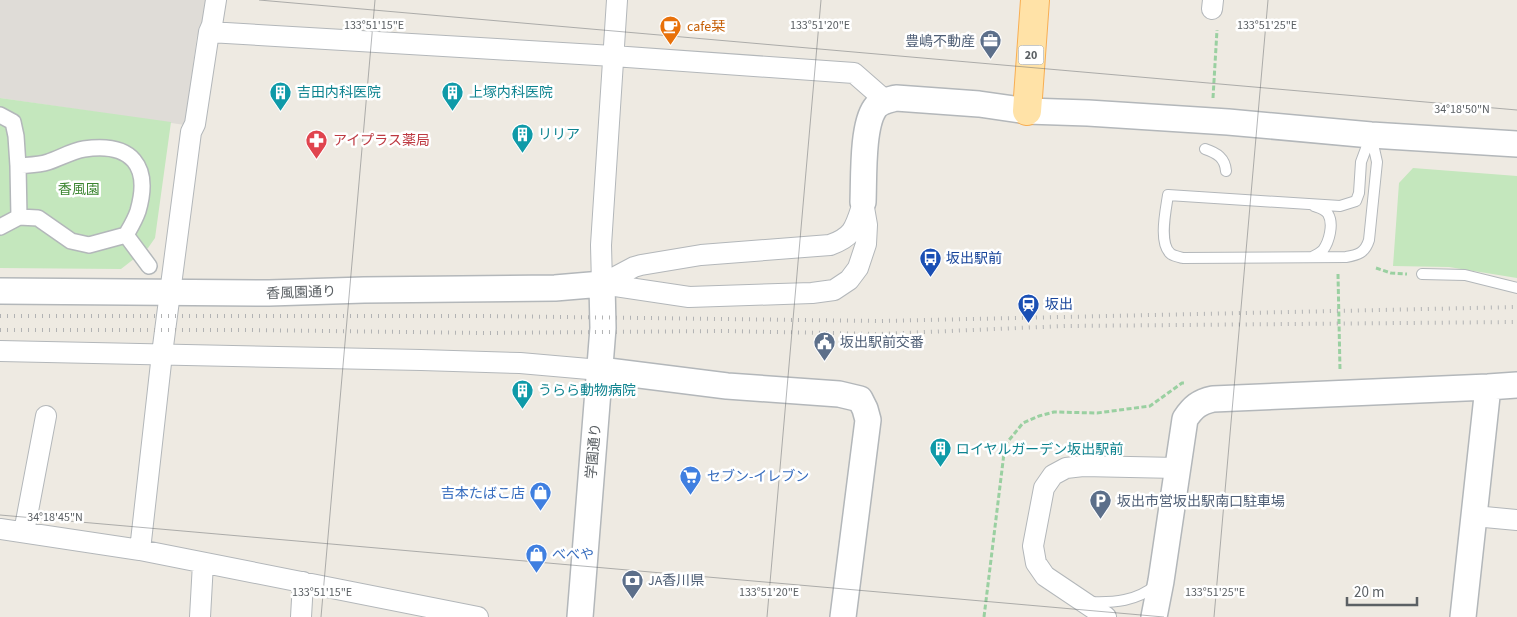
<svg xmlns="http://www.w3.org/2000/svg" width="1517" height="617" font-family="'Source Sans 3','Noto Sans JP',sans-serif">
  <style>
    .industrial { fill: #dfdcd7 }
    .green { fill: #c4e7bd }
    .lines { fill: none; stroke-linecap: round; stroke-linejoin: round }
    .service-casing { stroke: #b3b7ba; stroke-width: 12 }
    .pedestrian-casing { stroke: #b3b7ba; stroke-width: 18 }
    .minor-casing { stroke: #b3b7ba; stroke-width: 22 }
    .tertiary-casing { stroke: #b3b7ba; stroke-width: 28 }
    .primary-casing { stroke: #f8ae52; stroke-width: 30 }
    .path { stroke: #9ad0a1; stroke-width: 3; stroke-dasharray: 5 2.5; stroke-linecap: butt }
    .service { stroke: #fff; stroke-width: 10 }
    .pedestrian { stroke: #fff; stroke-width: 15 }
    .minor { stroke: #fff; stroke-width: 20 }
    .tertiary { stroke: #fff; stroke-width: 25 }
    .primary { stroke: #ffe2a7; stroke-width: 28 }
    .rail { stroke: #b2b3b4; stroke-width: 4; stroke-dasharray: 1 6; stroke-linecap: butt }
    .ticks { fill: none; stroke: #5b6064; stroke-width: 1; stroke-opacity: 0.45 }
    .labels { text-anchor: middle; stroke-width: 5; stroke-linejoin: round; paint-order: stroke }
    .shield { fill: #fff; stroke: #8c9092; stroke-width: 1 }
    .shield-label { font-size: 12px; font-weight: bold; fill: #5b6064 }
    .food-label { font-size: 14px; fill: #c56008; stroke: #fff; text-anchor: start }
    .service-label { font-size: 14px; fill: #4e5e75; stroke: #fff; text-anchor: start }
    .culture-label { font-size: 14px; fill: #0d838f; stroke: #fff; text-anchor: start }
    .health-label { font-size: 14px; fill: #be3a42; stroke: #fff; text-anchor: start }
    .park-label { font-size: 14px; fill: #3b8530; stroke: #fff }
    .transit-label { font-size: 14px; fill: #164399; stroke: #fff; text-anchor: start }
    .street-label { font-size: 14px; fill: #5b6064; stroke: #fff }
    .shop-label { font-size: 14px; fill: #366cbe; stroke: #fff; text-anchor: start }
    .ticks-label { font-size: 12px; text-anchor: middle; fill: #5b6064; stroke: #fff; stroke-width: 5; stroke-linejoin: round; paint-order: stroke }
  </style>
  <rect width="100%" height="100%" fill="#eeeae2"/>
  <path class="industrial" d="M 0,0 L 209,0 L 206,24 L 197,36 L 185,125 L 0,98 Z"/>
  <path class="green" d="M 0,98 L 171,122 L 155,238 L 148,248 L 121,269 L 0,268 Z
    M 1413,168 L 1517,176 L 1517,278 L 1449,267 L 1393,266 L 1399,183 Z"/>
  <g class="lines">
    <defs>
      <path id="service" d="M 1371,135 L 1377,162 L 1369,240 C 1365,253 1358,255 1346,257 L 1183,258 C 1179,257 1174,256 1171,254 C 1158,244 1166,209 1168,195 L 1340,206 L 1356,201 L 1359,193 L 1361,162 Z
        M 1205,149 C 1217,153 1225,158 1226,171
        M 1312,257 C 1316,255 1320,253 1323,250 C 1329,242 1334,224 1328,214 C 1325,209 1320,208 1314,206
        M 1422,274 L 1465,275 L 1517,288
        M 1090,602 C 1114,603 1137,601 1156,585"/>
      <path id="pedestrian" d="M 0,115 L 13,122 L 16,136 L 18,166
        M 19,217 L 18,166 C 28,165 39,165 48,162 C 60,158 72,151 84,149 C 132,142 151,166 138,211 C 135,220 130,228 126,235
        M 0,227 L 19,217 L 38,218 L 71,241 L 89,245 L 126,235 L 149,266"/>
      <path id="minor" d="M 1212,9 L 1213,0
        M 209,32 L 613,56 L 854,73 L 886,101
        M 602,284 L 689,297 L 812,293 L 834,290 L 849,280 L 858,268 L 866,244 L 867,225 L 863,202
        M 602,284 L 634,267 L 641,265 L 701,255 L 830,245 C 853,237 855,228 862,206
        M 602,284 L 601,245 L 617,0
        M 0,351 L 421,360 L 520,363 L 600,370
        M 1474,516 L 1517,520
        M 0,529 L 140,550 L 478,617
        M 24,532 L 46,416
        M 140,550 L 162,354 L 191,132 L 195,124 L 209,32 L 212,25 L 216,0
        M 200,617 L 203,563
        M 301,617 L 303,582
        M 1106,617 L 1045,576 L 1036,563 L 1033,546 L 1044,488 L 1053,475 L 1066,468 L 1083,466 L 1177,468"/>
      <path id="tertiary" d="M 863,202 C 864,178 862,126 875,108 C 880,101 889,100 896,98 L 979,104 L 1027,111 L 1088,113 L 1228,122 L 1371,135 L 1517,144
        M 0,291 L 269,293 L 364,290 L 555,288 L 602,284 L 603,328 L 580,617
        M 600,370 L 727,386 L 839,394 L 860,399 L 865,409 L 868,420 L 843,617
        M 1154,617 L 1161,581 L 1185,419 C 1193,407 1199,402 1213,399 L 1488,387 L 1517,385
        M 1463,617 L 1488,387"/>
      <path id="primary" d="M 1027,111 L 1035,0"/>
    </defs>
    <use href="#service" class="service-casing"/>
    <use href="#pedestrian" class="pedestrian-casing"/>
    <use href="#minor" class="minor-casing"/>
    <use href="#tertiary" class="tertiary-casing"/>
    <use href="#primary" class="primary-casing"/>
    <path class="path" d="M 1213,98 L 1217,30
      M 1376,268 L 1391,273 L 1407,274
      M 1338,274 L 1340,370
      M 984,617 L 1005,445 L 1023,423 L 1039,416 L 1054,412 L 1097,413 L 1150,406 L 1182,383 L 1186,383"/>
    <use href="#service" class="service"/>
    <use href="#pedestrian" class="pedestrian"/>
    <use href="#minor" class="minor"/>
    <use href="#tertiary" class="tertiary"/>
    <use href="#primary" class="primary"/>
    <path class="rail" d="M 0,316 L 484,316 L 880,321 L 1517,307
      M 0,330 L 248,330 L 484,333 L 723,331 L 880,334 L 1065,326 L 1517,322"/>
  </g>
  <path class="ticks" d="M 259,0 L 1517,110M 0,515 L 1164,617M 321,617 L 375,0M 767,617 L 821,0M 1214,617 L 1268,0"/>
  <defs>
    <symbol id="cafe-pin" viewBox="-11 -11 22 30"><path d="M0 17L-7.5 6A9.5 9.5 0 1 1 7.5 6Z" fill="#e8710a" stroke="#fff"/><path d="M-5.5-4.5H6V0H3Q3 3.5 0 3.5H-2.5Q-5.5 3.5-5.5 0ZM3-3.2v2h1.7v-2ZM-6 4.5H4V6H-6Z" fill="#fff"/></symbol>
    <symbol id="office-pin" viewBox="-11 -11 22 30"><path d="M0 17L-7.5 6A9.5 9.5 0 1 1 7.5 6Z" fill="#5c6f8a" stroke="#fff"/><path d="M-6-3h4V-5.5h4V-3h4V5H-6ZM-1-4.5V-3h2v-1.5ZM-6 0V1H6V0Z" fill="#fff"/></symbol>
    <symbol id="building-pin" viewBox="-11 -11 22 30"><path d="M0 17L-7.5 6A9.5 9.5 0 1 1 7.5 6Z" fill="#0f9aa8" stroke="#fff"/><path d="M-4-6H4V6H1V3H-1V6H-4ZM-2.5-4.3h1.7v1.8h-1.7ZM.8-4.3h1.7v1.8H.8ZM-2.5-1h1.7V.8h-1.7ZM.8-1h1.7V.8H.8Z" fill="#fff"/></symbol>
    <symbol id="pharmacy-pin" viewBox="-11 -11 22 30"><path d="M0 17L-7.5 6A9.5 9.5 0 1 1 7.5 6Z" fill="#e0444e" stroke="#fff"/><path d="M-2-6h4v4h4v4h-4v4h-4v-4h-4v-4h4Z" fill="#fff"/></symbol>
    <symbol id="bus-pin" viewBox="-11 -11 22 30"><path d="M0 17L-7.5 6A9.5 9.5 0 1 1 7.5 6Z" fill="#1a4fb4" stroke="#fff"/><path d="M-5-6H5V4H4V6H2V4H-2V6H-4V4H-5ZM-3.5-4V0h7V-4ZM-3.5 1.2v1.5H-2V1.2ZM2 1.2v1.5H3.5V1.2Z" fill="#fff"/></symbol>
    <symbol id="station-pin" viewBox="-11 -11 22 30"><path d="M0 17L-7.5 6A9.5 9.5 0 1 1 7.5 6Z" fill="#1a4fb4" stroke="#fff"/><path d="M-3-6H3Q5-6 5-4V2Q5 4 3 4L4.5 6H3L1.5 4h-3L-3 6H-4.5L-3 4Q-5 4-5 2V-4Q-5-6-3-6ZM-3.5-4v3h7v-3ZM-3.5 1v1.5H-2V1ZM2 1v1.5H3.5V1Z" fill="#fff"/></symbol>
    <symbol id="civic-pin" viewBox="-11 -11 22 30"><path d="M0 17L-7.5 6A9.5 9.5 0 1 1 7.5 6Z" fill="#5c6f8a" stroke="#fff"/><path d="M-.6-6.5H3V-4.5H.6V-3L4-1V1h2V6H-6V1h2V-1L-.6-3ZM-1.2 2.5V6h2.4V2.5Z" fill="#fff"/></symbol>
    <symbol id="supermarket-pin" viewBox="-11 -11 22 30"><path d="M0 17L-7.5 6A9.5 9.5 0 1 1 7.5 6Z" fill="#3f7fe0" stroke="#fff"/><path d="M-6-5.5h2.5l.6 2H6L4.5 2H-2.5L-4.4-4H-6ZM-1.5 3.2a1.3 1.3 0 1 0 .1 0ZM3 3.2a1.3 1.3 0 1 0 .1 0Z" fill="#fff"/></symbol>
    <symbol id="shop-pin" viewBox="-11 -11 22 30"><path d="M0 17L-7.5 6A9.5 9.5 0 1 1 7.5 6Z" fill="#3f7fe0" stroke="#fff"/><path d="M-5-2.5h2.3a2.7 3.5 0 0 1 5.4 0H5L5.5 6h-11ZM-1.5-2.5h3a1.5 2.3 0 0 0-3 0Z" fill="#fff"/></symbol>
    <symbol id="parking-pin" viewBox="-11 -11 22 30"><path d="M0 17L-7.5 6A9.5 9.5 0 1 1 7.5 6Z" fill="#5c6f8a" stroke="#fff"/><path d="M-3.5-5.5H1a3.5 3.5 0 0 1 0 7H-1V5.5H-3.5ZM-1-3.4V-.6H.8a1.4 1.4 0 0 0 0-2.8Z" fill="#fff"/></symbol>
    <symbol id="bank-pin" viewBox="-11 -11 22 30"><path d="M0 17L-7.5 6A9.5 9.5 0 1 1 7.5 6Z" fill="#5c6f8a" stroke="#fff"/><path d="M-6-4H6V4H-6ZM0-2.3a2.3 2.3 0 1 0 0 4.6a2.3 2.3 0 1 0 0-4.6Z" fill="#fff"/></symbol>
  </defs>
  <g fill-rule="evenodd">
    <use href="#cafe-pin" x="658" y="14" width="25" height="34"/>
    <use href="#office-pin" x="978" y="28" width="25" height="34"/>
    <use href="#building-pin" x="268" y="80" width="25" height="34"/>
    <use href="#building-pin" x="440" y="80" width="25" height="34"/>
    <use href="#building-pin" x="510" y="122" width="25" height="34"/>
    <use href="#pharmacy-pin" x="304" y="128" width="25" height="34"/>
    <use href="#bus-pin" x="918" y="246" width="25" height="34"/>
    <use href="#station-pin" x="1016" y="292" width="25" height="34"/>
    <use href="#civic-pin" x="812" y="330" width="25" height="34"/>
    <use href="#building-pin" x="510" y="378" width="25" height="34"/>
    <use href="#building-pin" x="928" y="436" width="25" height="34"/>
    <use href="#supermarket-pin" x="678" y="464" width="25" height="34"/>
    <use href="#shop-pin" x="528" y="480" width="25" height="34"/>
    <use href="#parking-pin" x="1088" y="488" width="25" height="34"/>
    <use href="#shop-pin" x="524" y="542" width="25" height="34"/>
    <use href="#bank-pin" x="620" y="568" width="25" height="34"/>
  </g>
  <g class="labels">
    <rect class="shield" x="1018.5" y="45.5" width="25" height="19" rx="4"/>
    <g class="shield-label">
      <text x="1031" y="59">20</text>
    </g>
    <g class="food-label">
      <text x="687" y="31">cafe栞</text>
    </g>
    <g class="service-label">
      <text x="975" y="46" text-anchor="end">豊嶋不動産</text>
      <text x="840" y="347">坂出駅前交番</text>
      <text x="1117" y="506">坂出市営坂出駅南口駐車場</text>
      <text x="648" y="585">JA香川県</text>
    </g>
    <g class="culture-label">
      <text x="297" y="97">吉田内科医院</text>
      <text x="469" y="97">上塚内科医院</text>
      <text x="538" y="139">リリア</text>
      <text x="538" y="395">うらら動物病院</text>
      <text x="956" y="454">ロイヤルガーデン坂出駅前</text>
    </g>
    <g class="health-label">
      <text x="333" y="145">アイプラス薬局</text>
    </g>
    <g class="park-label">
      <text x="79" y="194">香風園</text>
    </g>
    <g class="transit-label">
      <text x="946" y="263">坂出駅前</text>
      <text x="1045" y="309">坂出</text>
    </g>
    <g class="street-label">
      <text transform="translate(301 292) rotate(-2)" y="5">香風園通り</text>
      <text transform="translate(593 451) rotate(-85)" y="5">学園通り</text>
    </g>
    <g class="shop-label">
      <text x="707" y="481">セブン-イレブン</text>
      <text x="525" y="498" text-anchor="end">吉本たばこ店</text>
      <text x="552" y="559">べべや</text>
    </g>
  </g>
  <g class="ticks-label">
    <text x="374" y="29">133°51'15"E</text>
    <text x="820" y="29">133°51'20"E</text>
    <text x="1267" y="29">133°51'25"E</text>
    <text x="1462" y="113">34°18'50"N</text>
    <text x="55" y="521">34°18'45"N</text>
    <text x="322" y="596">133°51'15"E</text>
    <text x="769" y="596">133°51'20"E</text>
    <text x="1215" y="596">133°51'25"E</text>
  </g>
  <path d="M1347 597v8h70v-8" fill="none" stroke="#5b6064" stroke-width="2.5"/>
  <text x="1354" y="597" font-size="15" fill="#5b6064" stroke="#ffffff" stroke-width="4" paint-order="stroke">20 m</text>
</svg>
